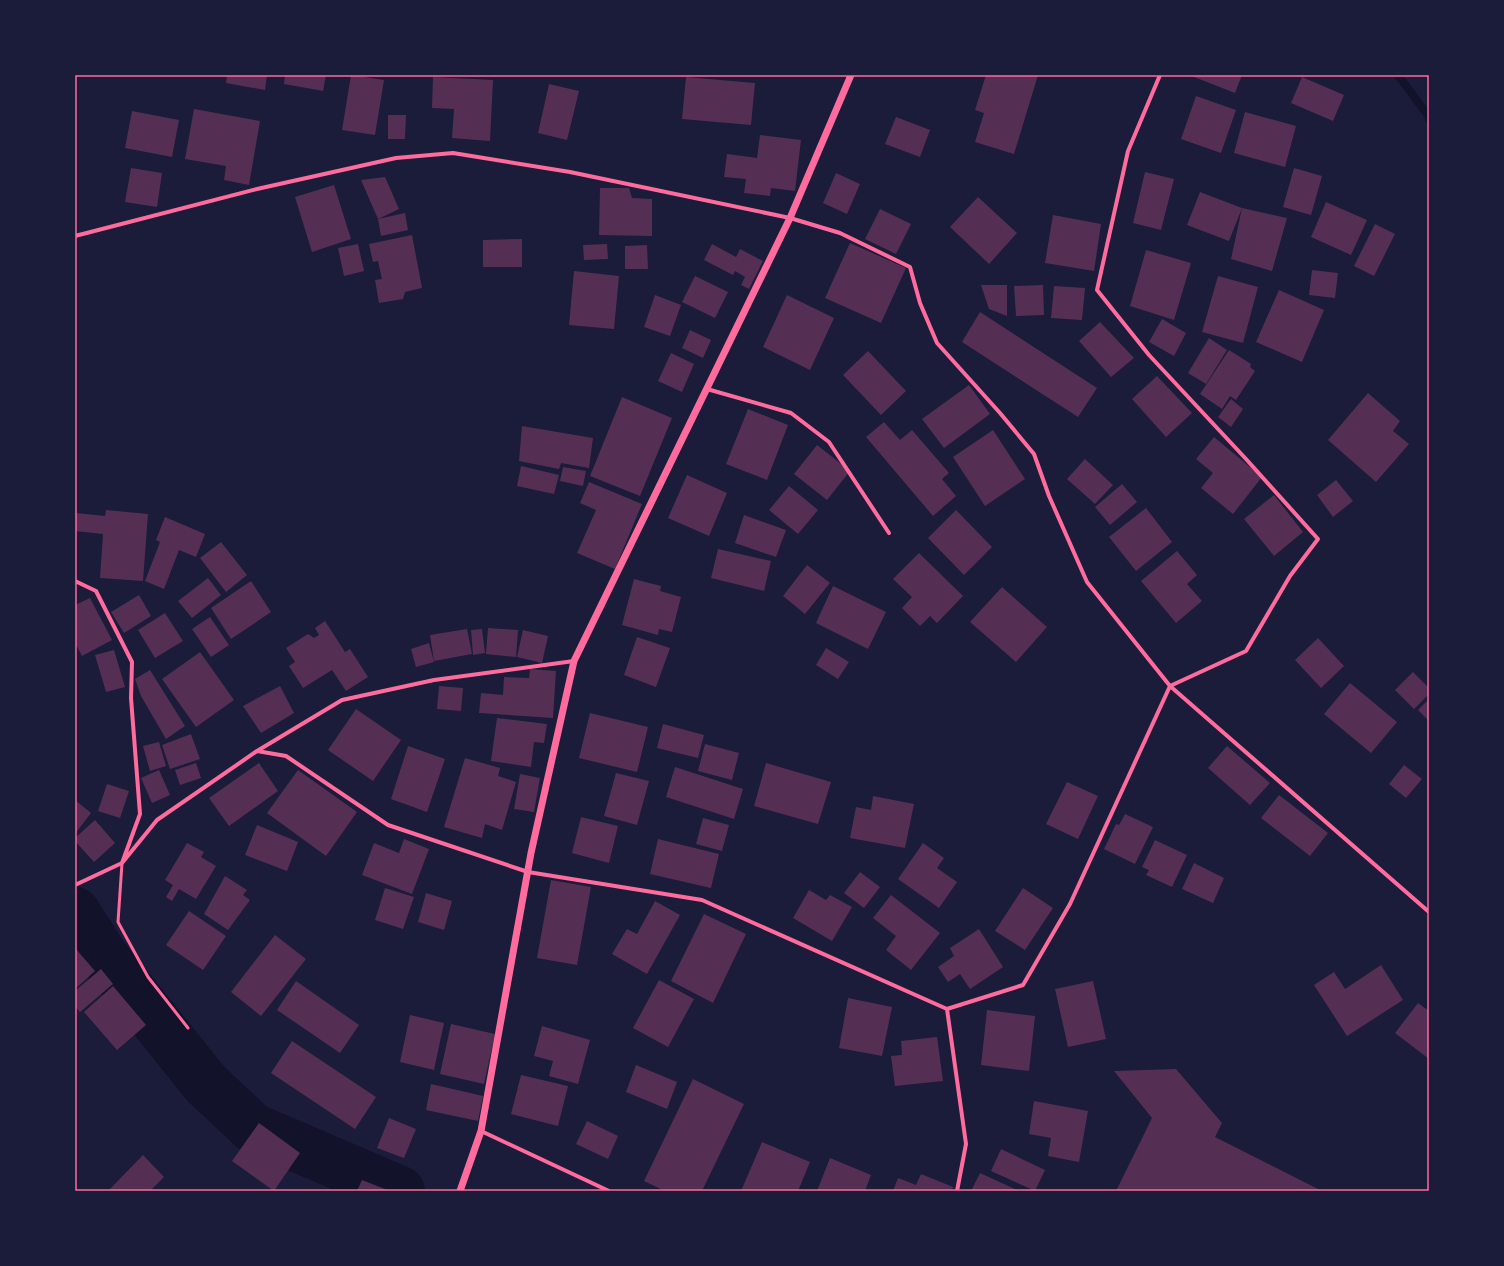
<svg xmlns="http://www.w3.org/2000/svg" width="1504" height="1266" font-family="'IBM Plex Serif',serif">
  <style>
    .lines { fill: none; stroke-linecap: round; stroke-linejoin: round }
    .stream { stroke: #12122b; stroke-width: 8 }
    .river { stroke: #12122b; stroke-width: 50 }
    .building { fill: #542f53 }
    .service { stroke: #ff6b9d; stroke-width: 3 }
    .minor { stroke: #ff6b9d; stroke-width: 4 }
    .tertiary { stroke: #ff6b9d; stroke-width: 7 }
    .neatline { fill: none; stroke: #ff6b9d; stroke-width: 1.5 }
  </style>
  <rect width="100%" height="100%" fill="#1b1b3a"/>
  <g class="lines">
    <path class="stream" d="M 1398,75 L 1427,114 L 1429,119"/>
    <path class="river" d="M 75,912 L 104,957 L 206,1084 L 253,1128 L 400,1191"/>
  </g>
  <path class="building" d="M 227,75 L 267,75 L 265,90 L 226,83 Z
    M 285,75 L 326,75 L 323,91 L 284,84 Z
    M 351,75 L 384,80 L 375,135 L 342,130 Z
    M 986,75 L 1038,75 L 1014,154 L 975,142 L 984,113 L 975,110 Z
    M 1189,75 L 1242,75 L 1235,93 Z
    M 433,77 L 493,80 L 490,141 L 452,138 L 454,109 L 432,108 Z
    M 686,77 L 755,83 L 751,125 L 682,119 Z
    M 1302,77 L 1344,95 L 1333,121 L 1291,103 Z
    M 549,84 L 579,91 L 567,140 L 538,133 Z
    M 1196,96 L 1236,110 L 1221,153 L 1181,139 Z
    M 194,109 L 260,121 L 249,185 L 224,180 L 226,166 L 185,159 Z
    M 132,111 L 179,120 L 172,157 L 125,148 Z
    M 1245,112 L 1296,126 L 1285,167 L 1234,153 Z
    M 388,115 L 406,115 L 405,139 L 388,139 Z
    M 896,117 L 930,130 L 920,157 L 885,144 Z
    M 760,135 L 801,140 L 795,191 L 771,188 L 770,196 L 744,193 L 746,179 L 724,177 L 727,154 L 757,158 Z
    M 131,168 L 162,173 L 157,207 L 125,202 Z
    M 1294,168 L 1322,176 L 1311,215 L 1283,207 Z
    M 1145,172 L 1174,179 L 1161,230 L 1133,223 Z
    M 836,173 L 860,184 L 847,214 L 823,203 Z
    M 385,177 L 399,209 L 378,219 L 361,180 Z
    M 334,185 L 351,239 L 312,252 L 295,197 Z
    M 600,188 L 629,188 L 632,198 L 652,199 L 652,236 L 599,235 Z
    M 1200,192 L 1242,208 L 1229,241 L 1187,225 Z
    M 978,197 L 1017,233 L 989,264 L 950,227 Z
    M 1326,202 L 1367,220 L 1351,255 L 1311,237 Z
    M 1242,208 L 1287,218 L 1272,271 L 1231,259 Z
    M 880,209 L 911,224 L 896,254 L 865,239 Z
    M 405,213 L 408,230 L 381,236 L 378,219 Z
    M 1053,215 L 1101,224 L 1094,271 L 1045,263 Z
    M 1375,224 L 1395,234 L 1374,276 L 1354,266 Z
    M 412,235 L 422,288 L 405,292 L 403,299 L 379,303 L 375,280 L 382,279 L 378,261 L 373,262 L 369,244 Z
    M 522,239 L 522,267 L 483,267 L 483,240 Z
    M 850,243 L 906,268 L 881,323 L 825,298 Z
    M 358,244 L 364,271 L 344,276 L 338,248 Z
    M 607,244 L 608,259 L 584,260 L 583,245 Z
    M 712,244 L 736,257 L 740,249 L 763,261 L 749,289 L 741,285 L 745,277 L 735,271 L 733,275 L 704,260 Z
    M 647,245 L 648,269 L 625,269 L 625,246 Z
    M 1146,250 L 1191,263 L 1174,320 L 1130,306 Z
    M 1312,270 L 1338,273 L 1335,298 L 1309,295 Z
    M 574,271 L 619,276 L 614,329 L 569,325 Z
    M 695,276 L 728,292 L 715,318 L 682,302 Z
    M 1218,276 L 1258,287 L 1243,343 L 1202,332 Z
    M 981,285 L 1007,285 L 1007,316 L 989,309 Z
    M 1043,285 L 1044,315 L 1016,316 L 1014,286 Z
    M 1054,286 L 1085,288 L 1082,320 L 1051,318 Z
    M 1279,290 L 1324,310 L 1302,362 L 1256,342 Z
    M 655,295 L 681,305 L 670,336 L 644,327 Z
    M 787,295 L 834,318 L 810,370 L 763,347 Z
    M 980,312 L 1097,388 L 1078,417 L 962,342 Z
    M 1162,319 L 1186,333 L 1174,356 L 1149,342 Z
    M 1100,322 L 1134,358 L 1111,377 L 1079,341 Z
    M 690,330 L 711,340 L 703,358 L 682,348 Z
    M 1209,338 L 1227,350 L 1206,384 L 1188,373 Z
    M 1229,350 L 1251,364 L 1250,367 L 1255,371 L 1236,400 L 1230,396 L 1222,409 L 1200,394 Z
    M 868,351 L 906,391 L 881,415 L 843,375 Z
    M 671,353 L 694,364 L 682,392 L 658,381 Z
    M 1157,376 L 1192,413 L 1166,437 L 1132,399 Z
    M 969,385 L 990,414 L 944,448 L 922,419 Z
    M 1368,393 L 1400,421 L 1393,431 L 1409,444 L 1376,482 L 1328,440 Z
    M 622,397 L 672,418 L 640,496 L 590,476 Z
    M 1231,399 L 1243,409 L 1231,427 L 1218,417 Z
    M 748,409 L 788,425 L 767,480 L 726,464 Z
    M 884,422 L 900,440 L 912,430 L 949,473 L 942,479 L 956,496 L 933,516 L 866,437 Z
    M 522,426 L 593,438 L 589,468 L 561,463 L 559,469 L 519,461 Z
    M 993,430 L 1025,479 L 985,506 L 953,457 Z
    M 1214,437 L 1262,477 L 1233,514 L 1201,488 L 1213,473 L 1196,459 Z
    M 817,445 L 850,471 L 827,500 L 794,474 Z
    M 1085,459 L 1113,485 L 1095,504 L 1067,479 Z
    M 521,466 L 559,475 L 554,494 L 517,486 Z
    M 563,467 L 586,471 L 583,486 L 560,481 Z
    M 687,475 L 727,493 L 709,536 L 668,518 Z
    M 1336,480 L 1353,501 L 1333,517 L 1317,495 Z
    M 589,482 L 642,504 L 615,569 L 577,553 L 596,510 L 580,503 Z
    M 1122,484 L 1137,502 L 1110,525 L 1095,507 Z
    M 789,486 L 818,510 L 798,534 L 769,510 Z
    M 1274,495 L 1303,532 L 1274,556 L 1244,519 Z
    M 1146,508 L 1172,542 L 1136,571 L 1109,537 Z
    M 106,510 L 148,514 L 143,581 L 100,578 L 103,534 L 75,531 L 76,513 L 105,516 Z
    M 956,510 L 992,547 L 964,575 L 928,538 Z
    M 744,515 L 786,530 L 776,557 L 735,543 Z
    M 165,517 L 205,534 L 196,557 L 179,550 L 164,589 L 145,581 L 160,542 L 156,540 Z
    M 221,542 L 247,575 L 226,592 L 200,558 Z
    M 718,549 L 771,561 L 764,591 L 711,578 Z
    M 1177,551 L 1197,575 L 1187,584 L 1202,601 L 1176,623 L 1141,581 Z
    M 919,553 L 963,596 L 937,623 L 930,616 L 920,626 L 902,608 L 912,597 L 893,579 Z
    M 807,565 L 830,583 L 805,614 L 783,596 Z
    M 208,578 L 221,595 L 192,618 L 178,601 Z
    M 634,579 L 661,586 L 660,591 L 681,597 L 672,632 L 659,629 L 658,635 L 622,625 Z
    M 251,581 L 271,612 L 231,639 L 211,608 Z
    M 833,586 L 886,612 L 868,649 L 816,623 Z
    M 1002,587 L 1047,627 L 1016,662 L 970,622 Z
    M 139,595 L 151,616 L 124,633 L 111,612 Z
    M 90,598 L 112,640 L 82,656 L 75,643 L 75,605 Z
    M 165,613 L 183,641 L 155,658 L 138,630 Z
    M 210,617 L 229,645 L 211,657 L 192,629 Z
    M 325,621 L 345,652 L 350,649 L 368,677 L 346,691 L 332,670 L 303,688 L 289,666 L 295,662 L 286,648 L 308,634 L 314,638 L 319,635 L 315,628 Z
    M 488,628 L 518,630 L 516,657 L 486,654 Z
    M 467,629 L 472,654 L 434,661 L 430,635 Z
    M 482,629 L 485,653 L 473,655 L 471,630 Z
    M 523,630 L 548,636 L 542,663 L 517,657 Z
    M 637,637 L 670,648 L 656,687 L 624,675 Z
    M 1318,638 L 1344,666 L 1321,688 L 1295,660 Z
    M 429,643 L 434,662 L 416,667 L 411,649 Z
    M 826,648 L 849,662 L 838,679 L 816,665 Z
    M 114,650 L 125,687 L 106,692 L 95,655 Z
    M 200,652 L 234,700 L 196,727 L 162,679 Z
    M 530,669 L 556,671 L 553,718 L 479,713 L 481,693 L 503,695 L 504,677 L 529,678 Z
    M 150,670 L 185,726 L 166,739 L 141,696 L 135,679 Z
    M 1413,672 L 1429,688 L 1429,694 L 1414,709 L 1395,690 Z
    M 1350,683 L 1397,722 L 1371,753 L 1324,714 Z
    M 280,686 L 294,713 L 261,733 L 243,706 Z
    M 439,686 L 463,688 L 461,711 L 437,709 Z
    M 1429,699 L 1429,721 L 1418,710 Z
    M 356,709 L 401,740 L 373,781 L 328,750 Z
    M 590,713 L 648,727 L 637,772 L 579,758 Z
    M 497,718 L 547,724 L 544,743 L 534,742 L 531,767 L 491,761 Z
    M 663,724 L 704,735 L 698,758 L 657,748 Z
    M 191,734 L 200,759 L 170,769 L 162,745 Z
    M 159,742 L 166,766 L 150,771 L 143,746 Z
    M 705,744 L 739,753 L 732,780 L 698,771 Z
    M 408,746 L 445,759 L 427,812 L 391,799 Z
    M 1227,746 L 1270,783 L 1250,805 L 1208,768 Z
    M 465,758 L 500,768 L 498,776 L 516,782 L 502,830 L 485,824 L 482,838 L 444,827 Z
    M 196,763 L 201,778 L 180,785 L 175,770 Z
    M 259,763 L 278,791 L 229,826 L 209,798 Z
    M 766,763 L 831,782 L 818,824 L 754,806 Z
    M 1404,765 L 1422,779 L 1406,798 L 1389,784 Z
    M 675,767 L 743,789 L 734,819 L 666,797 Z
    M 159,770 L 170,795 L 152,803 L 141,778 Z
    M 298,770 L 357,812 L 326,856 L 267,813 Z
    M 616,773 L 649,781 L 637,825 L 604,816 Z
    M 520,774 L 540,778 L 534,812 L 514,809 Z
    M 1067,782 L 1098,796 L 1078,839 L 1046,824 Z
    M 107,784 L 129,791 L 120,818 L 98,811 Z
    M 1279,795 L 1328,833 L 1310,856 L 1261,818 Z
    M 873,796 L 914,804 L 905,848 L 850,838 L 856,807 L 871,810 Z
    M 75,800 L 91,813 L 75,834 Z
    M 1125,814 L 1153,827 L 1135,864 L 1104,849 L 1116,824 L 1119,825 Z
    M 581,817 L 618,826 L 609,863 L 572,853 Z
    M 703,818 L 729,825 L 722,851 L 696,844 Z
    M 95,820 L 115,843 L 94,862 L 75,841 L 75,838 Z
    M 257,825 L 298,842 L 287,871 L 245,855 Z
    M 404,839 L 429,849 L 412,894 L 362,875 L 374,843 L 399,853 Z
    M 658,839 L 719,854 L 711,888 L 650,874 Z
    M 1155,840 L 1187,855 L 1172,887 L 1146,875 L 1149,870 L 1142,867 Z
    M 187,843 L 204,852 L 201,857 L 216,866 L 196,899 L 179,889 L 172,901 L 166,897 L 173,885 L 165,880 Z
    M 923,843 L 944,858 L 937,868 L 957,882 L 939,908 L 898,879 Z
    M 1194,863 L 1224,878 L 1213,903 L 1182,889 Z
    M 860,872 L 880,887 L 864,908 L 844,893 Z
    M 225,876 L 247,890 L 243,895 L 250,900 L 228,930 L 204,914 Z
    M 551,880 L 591,887 L 577,965 L 537,958 Z
    M 385,888 L 414,897 L 403,929 L 375,920 Z
    M 1023,888 L 1053,908 L 1025,950 L 995,931 Z
    M 809,890 L 826,900 L 830,895 L 852,907 L 832,941 L 793,918 Z
    M 426,893 L 452,901 L 444,930 L 418,922 Z
    M 891,895 L 940,933 L 911,970 L 886,950 L 896,936 L 873,918 Z
    M 655,901 L 680,915 L 647,974 L 612,954 L 627,929 L 637,934 Z
    M 189,911 L 226,936 L 203,970 L 166,945 Z
    M 704,914 L 746,934 L 713,1003 L 671,981 Z
    M 979,929 L 1003,967 L 970,989 L 960,974 L 948,982 L 938,967 L 954,956 L 950,948 Z
    M 275,935 L 306,959 L 261,1016 L 231,992 Z
    M 75,948 L 95,971 L 75,989 Z
    M 1381,965 L 1403,1000 L 1347,1036 L 1314,985 L 1334,972 L 1345,989 Z
    M 101,969 L 113,984 L 80,1012 L 75,1006 L 75,991 Z
    M 659,980 L 694,999 L 668,1047 L 633,1028 Z
    M 296,981 L 359,1025 L 340,1053 L 277,1010 Z
    M 1093,981 L 1106,1039 L 1068,1047 L 1055,989 Z
    M 113,986 L 146,1025 L 117,1050 L 84,1012 Z
    M 848,998 L 892,1007 L 882,1056 L 839,1048 Z
    M 1418,1003 L 1429,1011 L 1429,1059 L 1395,1033 Z
    M 987,1010 L 1035,1016 L 1029,1071 L 981,1065 Z
    M 410,1015 L 444,1023 L 434,1070 L 400,1062 Z
    M 451,1024 L 495,1034 L 484,1084 L 440,1074 Z
    M 542,1026 L 590,1040 L 578,1084 L 549,1076 L 553,1061 L 534,1056 Z
    M 937,1037 L 943,1081 L 895,1086 L 891,1056 L 902,1055 L 901,1041 Z
    M 292,1041 L 376,1097 L 355,1129 L 271,1073 Z
    M 636,1065 L 677,1082 L 667,1109 L 626,1092 Z
    M 1176,1069 L 1222,1123 L 1215,1137 L 1322,1191 L 1116,1191 L 1152,1118 L 1114,1071 Z
    M 521,1075 L 568,1086 L 558,1126 L 511,1114 Z
    M 693,1079 L 744,1104 L 702,1191 L 665,1191 L 644,1181 Z
    M 431,1084 L 483,1096 L 478,1121 L 426,1110 Z
    M 1034,1101 L 1088,1111 L 1079,1162 L 1048,1156 L 1051,1138 L 1029,1134 Z
    M 389,1118 L 416,1129 L 404,1158 L 377,1148 Z
    M 587,1121 L 618,1136 L 608,1159 L 576,1144 Z
    M 259,1123 L 300,1153 L 274,1191 L 232,1161 Z
    M 762,1142 L 810,1162 L 798,1191 L 741,1191 Z
    M 1001,1149 L 1045,1170 L 1035,1191 L 991,1171 Z
    M 143,1155 L 164,1177 L 150,1191 L 108,1191 Z
    M 830,1158 L 871,1175 L 865,1191 L 817,1191 Z
    M 980,1173 L 1019,1191 L 971,1191 Z
    M 921,1174 L 953,1187 L 952,1191 L 893,1191 L 898,1178 L 916,1185 Z
    M 362,1180 L 390,1191 L 357,1191 Z"/>
  <g class="lines">
    <path class="service" d="M 122,863 L 118,922 L 148,977 L 188,1028"/>
    <path class="minor" d="M 75,236 L 257,189 L 396,158 L 453,153 L 570,172 L 790,218 L 840,233 L 910,267 L 920,303 L 937,343 L 1000,413 L 1034,454 L 1049,496 L 1087,582 L 1170,686 L 1429,912
      M 707,389 L 791,413 L 829,442 L 889,533
      M 75,581 L 96,591 L 132,662 L 131,698 L 140,814 L 122,863 L 75,885
      M 257,751 L 286,756 L 388,825 L 528,872 L 702,900 L 947,1009
      M 122,863 L 157,820 L 257,751 L 342,700 L 434,680 L 574,661
      M 481,1131 L 609,1191
      M 957,1191 L 966,1144 L 947,1009 L 1023,985 L 1070,904 L 1170,686 L 1246,651 L 1290,576 L 1318,539 L 1246,459 L 1149,355 L 1097,290 L 1128,151 L 1160,75"/>
    <path class="tertiary" d="M 460,1191 L 481,1131 L 531,853 L 574,661 L 790,218 L 851,75"/>
  </g>
  <rect width="1504" height="1266" fill="none" stroke="#1b1b3a" stroke-width="152"/>
  <rect x="76" y="76" width="1352" height="1114" class="neatline"/>
</svg>
